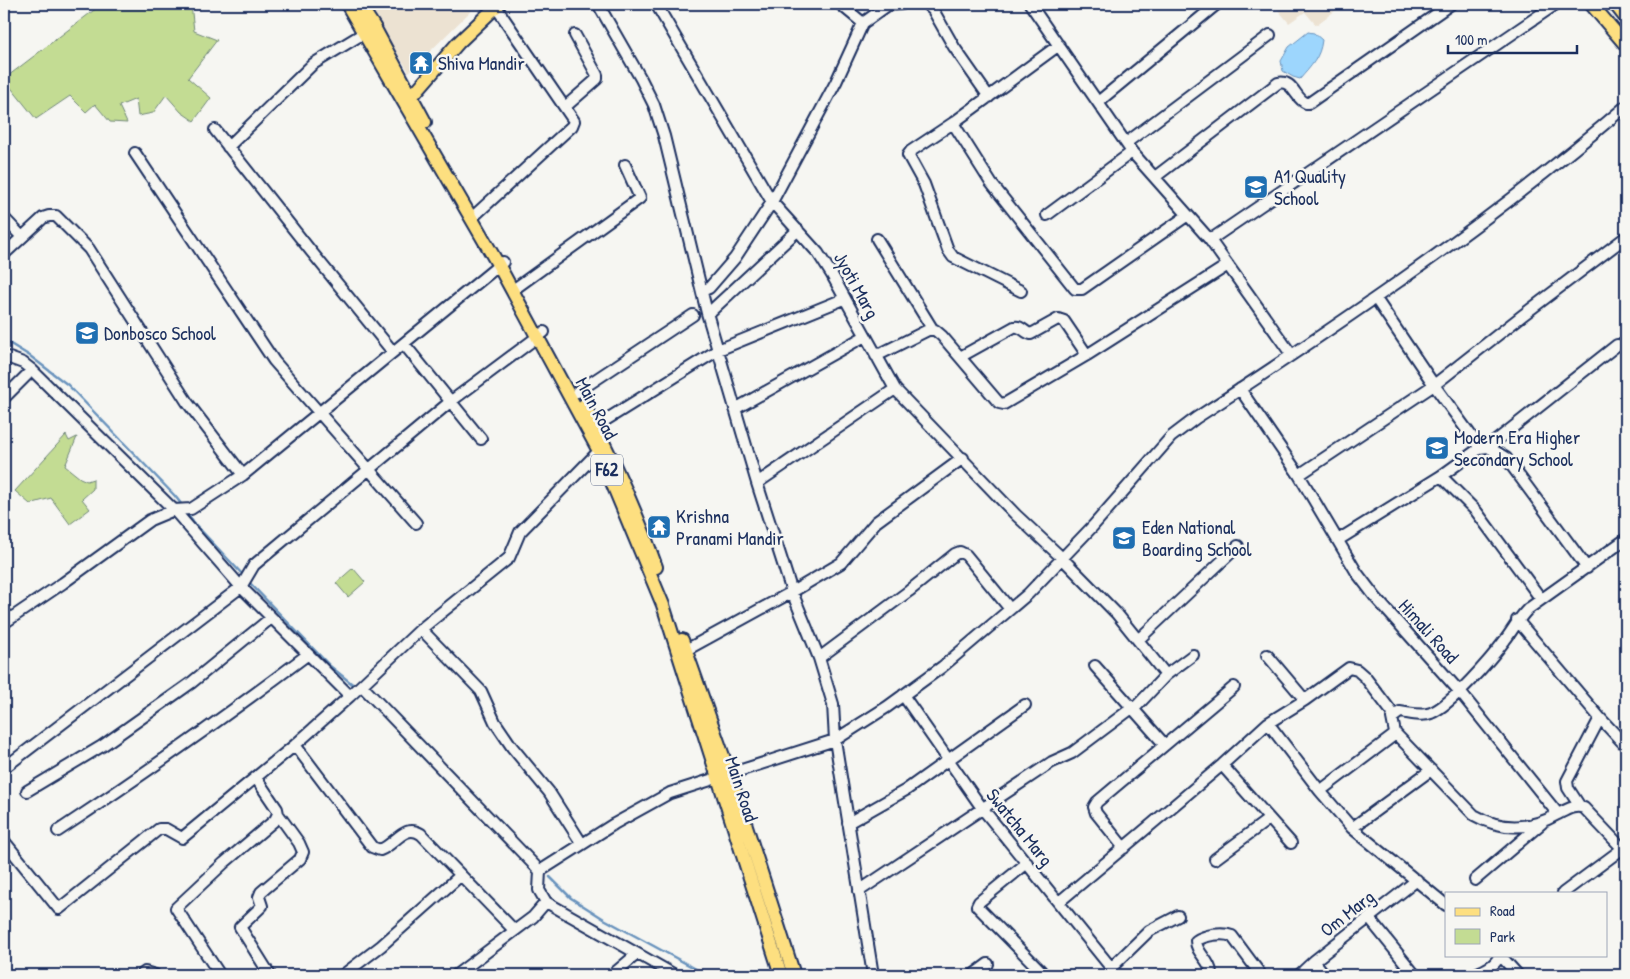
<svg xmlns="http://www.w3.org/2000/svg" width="1630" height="979" font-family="'Patrick Hand',sans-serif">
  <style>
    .built { fill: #ece2d2 }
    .green { fill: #c3dc93; stroke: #6f8678 }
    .water { fill: #9dd6fd; stroke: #6993bd }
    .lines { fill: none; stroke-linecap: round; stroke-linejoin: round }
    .stream { stroke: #6993bd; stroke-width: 2.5 }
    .minor-casing { stroke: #1b2f5e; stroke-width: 14 }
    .major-casing { stroke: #1b2f5e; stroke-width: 16 }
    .minor { stroke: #f6f6f2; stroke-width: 10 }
    .major { stroke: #fddf80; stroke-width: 12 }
    .labels { text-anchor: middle; stroke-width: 5; stroke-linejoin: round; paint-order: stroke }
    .shield { fill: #f6f6f2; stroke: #5d6b8a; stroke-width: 1 }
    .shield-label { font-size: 18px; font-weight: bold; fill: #1b2f5e }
    .poi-label { font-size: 19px; fill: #1b2f5e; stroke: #f6f6f2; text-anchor: start }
    .street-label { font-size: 19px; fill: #1b2f5e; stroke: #f6f6f2 }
  </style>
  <rect width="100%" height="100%" fill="#f6f6f2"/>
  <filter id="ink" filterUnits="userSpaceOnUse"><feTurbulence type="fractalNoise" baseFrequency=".02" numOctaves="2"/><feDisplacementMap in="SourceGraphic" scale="10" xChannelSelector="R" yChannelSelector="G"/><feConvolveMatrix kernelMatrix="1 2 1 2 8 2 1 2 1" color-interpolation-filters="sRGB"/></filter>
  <g filter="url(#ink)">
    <path class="built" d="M 367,4 L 478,4 L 409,72 Z
      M 1273,4 L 1344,4 L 1316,25 L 1305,12 L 1289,23 Z"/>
    <path class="green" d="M 102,4 L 191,4 L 194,31 L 217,40 L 188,78 L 211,98 L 194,121 L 181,112 L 166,95 L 153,113 L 138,116 L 136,99 L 119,106 L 127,123 L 110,122 L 95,104 L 86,112 L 70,96 L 36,119 L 4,79 Z
      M 66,435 L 69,441 L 77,437 L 65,466 L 80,478 L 87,481 L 93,479 L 93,489 L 82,499 L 90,509 L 70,524 L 51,498 L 30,504 L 15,491 Z
      M 353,568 L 365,582 L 348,597 L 336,583 Z"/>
    <path class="water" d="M 1308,32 L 1314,33 L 1322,40 C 1320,58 1311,66 1300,79 L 1293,77 L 1283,71 L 1281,61 L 1289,47 Z"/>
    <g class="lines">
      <path class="stream" d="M 4,340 L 30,356 L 68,385 L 175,496 L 182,505
        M 186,512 L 193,522 L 244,576
        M 248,581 L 330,666 L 356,687
        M 507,830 L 541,865
        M 550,877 L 571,898 L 604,919 L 707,975"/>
      <defs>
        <path id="minor" d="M 598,4 L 641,79 L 654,105 L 664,136 L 707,313 L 757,483 L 792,592 L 819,658 L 833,704 L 835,740 L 873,975
          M 656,4 L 772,202 L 818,253 L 832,275 L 895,389 L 1016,515 L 1061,557 L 1117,614 L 1166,675
          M 840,4 L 863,23
          M 926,4 L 933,10 L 954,47 L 989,97
          M 1030,4 L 1132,152 L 1210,240 L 1291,354
          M 1098,102 L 1217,4
          M 565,107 L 597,79 L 597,75 L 575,35
          M 953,123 L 991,183 L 1075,289 L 1082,289 L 1188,215
          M 215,130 L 310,250 L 393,352
          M 1126,143 L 1270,35
          M 228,147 L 313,64 L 369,30
          M 135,153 L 274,361 L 416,523
          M 1155,177 L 1278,83 C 1293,79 1295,99 1306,103 L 1309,103 L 1451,4
          M 475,215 L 572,126 L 574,121 L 496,7
          M 1047,215 L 1132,152
          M 4,218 L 22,237
          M 877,239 L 933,330
          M 1210,240 L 1556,4
          M 4,254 L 43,218 L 49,216 L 56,216 L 89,249 L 187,402 L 243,475
          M 517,287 L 640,198 L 625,165
          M 702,291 L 709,288 L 735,258 L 772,202 L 836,82 L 863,23 L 888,5 L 902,4
          M 1021,291 L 953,257 L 948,250 L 924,184 L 908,155 L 911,151 L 953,123 L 1059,45
          M 1376,299 L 1434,385 L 1480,448
          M 707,313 L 712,310 L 798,230
          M 404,344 L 481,439
          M 4,356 L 23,363 L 32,370 L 174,510 L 241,587 L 350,696
          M 876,356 L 928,330 L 935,330 L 942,336 L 999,403 L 1004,404 L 1087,355 L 1228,265
          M 960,357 L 1014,327 C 1021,325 1025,333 1031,334 L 1058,319 L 1064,321 L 1087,355
          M 1240,389 L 1299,475 L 1357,573 L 1376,598 L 1460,692 L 1558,814 C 1566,810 1575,804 1584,808 L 1623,849
          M 577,392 L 693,315
          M 4,398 L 32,370
          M 735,409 L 865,336
          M 596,426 L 718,350 L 844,299
          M 1488,447 L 1617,345
          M 1299,475 L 1434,385 L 1523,315 L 1626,237
          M 1441,476 L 1476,511 L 1541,599
          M 757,483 L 895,389
          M 1338,540 L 1441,476 L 1480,448 L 1488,447 L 1506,458 L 1587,568
          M 1517,620 L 1600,718 L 1626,746
          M 4,623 L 63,583 L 150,520 L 174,510 L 191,509 L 243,475 L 503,262
          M 421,629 L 481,691 L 495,722 L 512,747 L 549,792 L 582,844
          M 1138,640 L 1238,546
          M 686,650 L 792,592 L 841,563 L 876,522 L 963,458
          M 819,658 L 909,591 L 955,554 L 960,552 L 966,555 L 1010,609
          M 1095,666 L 1165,745
          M 362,686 L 540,871 L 539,890 L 546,902 L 675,975
          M 903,695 L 982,808 L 1117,975
          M 1305,700 L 1349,668 L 1357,670 L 1365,677 L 1394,715
          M 1133,710 L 1166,675 L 1193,655
          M 1268,723 L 1320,791 L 1352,828 L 1446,905
          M 1395,733 L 1474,815 C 1502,831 1530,830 1558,814
          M 295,745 L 372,847 L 380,850 C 395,845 404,823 421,834 L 514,930
          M 1222,765 L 1291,843
          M 4,768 L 241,587 L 254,565 L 450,402 L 544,332
          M 27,791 L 102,746 L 191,683 L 271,618
          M 1320,791 L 1393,736 L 1395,733 L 1392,718 L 1400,712 C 1409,713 1422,717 1431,713 C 1451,705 1491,659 1505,640 C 1513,630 1518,619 1528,609 L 1626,539
          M 1579,805 L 1568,788 L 1567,781 L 1600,718
          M 848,823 L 906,790 L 1025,705
          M 1352,828 L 1431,770
          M 58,831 C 143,775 226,716 307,655
          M 4,841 L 59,909 L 159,829 L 166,829 L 182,838 L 295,745 L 350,696 L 421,629 L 509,558 L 520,532 L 603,447
          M 1124,848 L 1096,813 L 1094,807 L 1097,802 L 1234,687
          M 1215,859 L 1269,819
          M 1027,863 L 979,902 L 977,906 L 1041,971
          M 540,871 L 614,824 L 670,793 L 835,740 L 887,707 L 942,667 L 1028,594 L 1093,526 L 1171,437 L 1196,418 C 1344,322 1492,221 1626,106
          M 1475,880 L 1542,823
          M 859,891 L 1052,762 L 1072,753 L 1132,708
          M 1563,893 L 1626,846
          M 1059,902 L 1222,765 L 1268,723 L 1305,700 L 1267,655
          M 1369,918 L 1415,975
          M 1500,955 L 1518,975
          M 1314,961 L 1325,975
          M 1111,968 L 1149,931 L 1178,916
          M 141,975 L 145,972 L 155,975
          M 220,975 L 176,908 L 224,863 L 275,820 L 278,814 L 277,809 L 256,778
          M 270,975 L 240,927 L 262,906 L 259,897 L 261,892 L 300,859 L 303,852 L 299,843 L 278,814
          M 343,975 L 381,946 L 461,875
          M 456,975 L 533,917 L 546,902
          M 612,975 L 637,954
          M 973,975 L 988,964
          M 1207,975 L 1211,972 C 1210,960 1196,953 1196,941 C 1205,935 1222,932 1232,936 L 1261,975
          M 1299,975 L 1314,961 L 1417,880
          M 1474,975 C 1483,970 1497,966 1499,955"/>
        <path id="major" d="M 347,4 L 499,266 L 599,451 L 663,605 L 781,975
          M 359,4 L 374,27 L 425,122
          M 1591,4 L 1626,45
          M 1615,4 L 1626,18
          M 412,96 L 458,43 L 499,4
          M 584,405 C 612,457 636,511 656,567
          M 682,640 L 729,773 L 794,975"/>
      </defs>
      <use href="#minor" class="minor-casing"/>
      <use href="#major" class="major-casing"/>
      <use href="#minor" class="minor"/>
      <use href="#major" class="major"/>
    </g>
  </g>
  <defs>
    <symbol id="temple-square" viewBox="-11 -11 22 22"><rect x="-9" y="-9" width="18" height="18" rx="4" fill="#1f6fb2" stroke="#f6f6f2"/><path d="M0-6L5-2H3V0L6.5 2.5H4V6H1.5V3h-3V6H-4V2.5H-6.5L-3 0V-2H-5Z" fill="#fff"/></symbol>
    <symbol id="school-square" viewBox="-11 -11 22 22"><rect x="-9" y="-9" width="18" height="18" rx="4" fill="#1f6fb2" stroke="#f6f6f2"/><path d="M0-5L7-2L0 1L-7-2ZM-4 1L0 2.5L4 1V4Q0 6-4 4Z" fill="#fff"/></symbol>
  </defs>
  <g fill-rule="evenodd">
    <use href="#temple-square" x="407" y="49" width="28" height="28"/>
    <use href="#school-square" x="1242" y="173" width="28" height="28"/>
    <use href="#school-square" x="73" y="319" width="28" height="28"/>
    <use href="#school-square" x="1423" y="434" width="28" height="28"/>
    <use href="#temple-square" x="645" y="513" width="28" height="28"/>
    <use href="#school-square" x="1110" y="524" width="28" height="28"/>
  </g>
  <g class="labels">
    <rect class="shield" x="591" y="454.5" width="32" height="31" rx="4"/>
    <g class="shield-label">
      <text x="607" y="476">F62</text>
    </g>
    <g class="poi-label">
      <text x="438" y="70">Shiva Mandir</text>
      <text x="1274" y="183">A1 Quality<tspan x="1274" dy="22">School</tspan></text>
      <text x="104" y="340">Donbosco School</text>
      <text x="1454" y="444">Modern Era Higher<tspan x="1454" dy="22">Secondary School</tspan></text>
      <text x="676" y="523">Krishna<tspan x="676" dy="22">Pranami Mandir</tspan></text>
      <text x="1142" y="534">Eden National<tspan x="1142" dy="22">Boarding School</tspan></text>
    </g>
    <g class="street-label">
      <text transform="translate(857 285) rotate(61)" y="7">Jyoti Marg</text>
      <text transform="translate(597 408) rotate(62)" y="7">Main Road</text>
      <text transform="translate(1429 631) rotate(48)" y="7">Himali Road</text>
      <text transform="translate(742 789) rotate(72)" y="7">Main Road</text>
      <text transform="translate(1020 827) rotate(51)" y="7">Swatcha Marg</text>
      <text transform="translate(1347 913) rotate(-38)" y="7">Om Marg</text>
    </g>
  </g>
  <rect width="1630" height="979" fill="none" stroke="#f6f6f2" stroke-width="20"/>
  <rect x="10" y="10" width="1610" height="959" fill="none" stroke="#1b2f5e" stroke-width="2" filter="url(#ink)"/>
  <rect x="1445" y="892" width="162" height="65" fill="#f6f6f2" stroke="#9ea6b7"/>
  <rect x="1455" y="908" width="25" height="8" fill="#fddf80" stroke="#9ea6b7"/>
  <text x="1490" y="916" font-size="15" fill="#1b2f5e">Road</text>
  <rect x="1455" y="929" width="25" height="15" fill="#c3dc93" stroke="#9ea6b7"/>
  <text x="1490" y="942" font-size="15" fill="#1b2f5e">Park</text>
  <path d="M1448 45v8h129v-8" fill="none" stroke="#1b2f5e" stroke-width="2.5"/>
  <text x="1455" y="45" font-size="15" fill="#1b2f5e" stroke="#f6f6f2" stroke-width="4" paint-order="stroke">100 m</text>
</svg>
